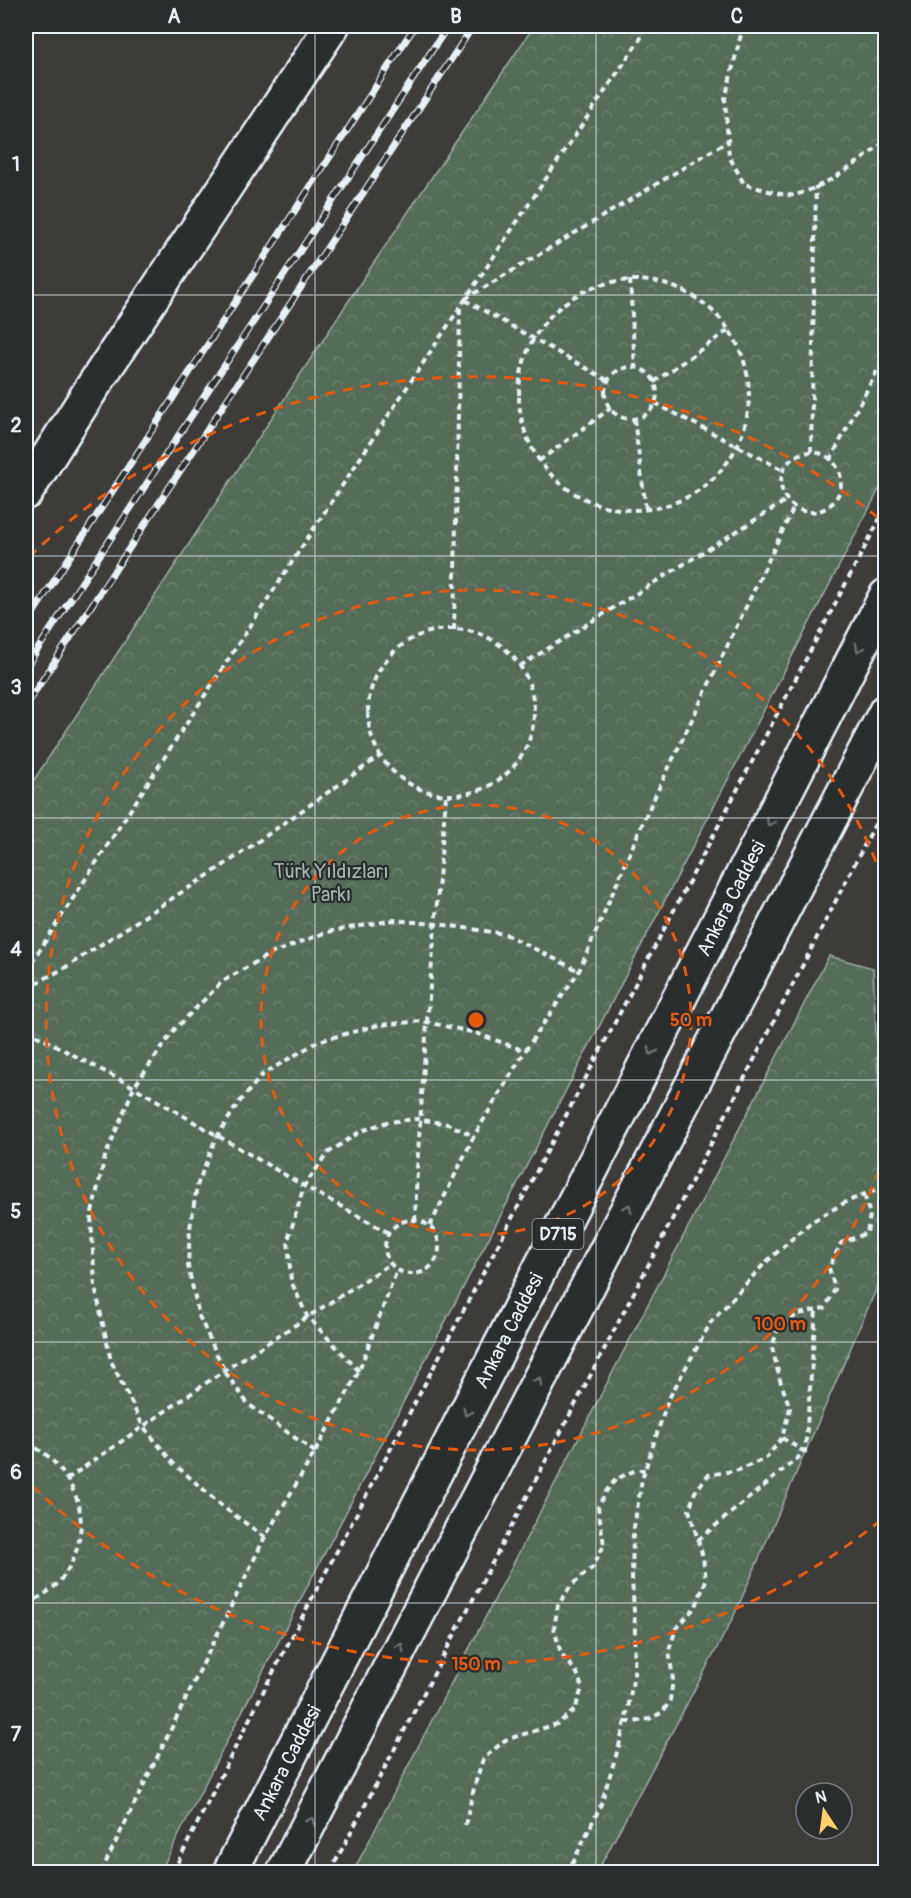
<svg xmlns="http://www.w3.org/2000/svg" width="911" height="1898" font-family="Pangolin,sans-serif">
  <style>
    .park { fill: url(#park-crowns); stroke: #9eaea8; stroke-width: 1.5 }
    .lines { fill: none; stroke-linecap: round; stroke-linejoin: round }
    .tertiary-casing { stroke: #e8f1f8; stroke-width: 38 }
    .trunk-casing { stroke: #e8f1f8; stroke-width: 38 }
    .path { stroke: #e8f1f8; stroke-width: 4; stroke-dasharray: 6 4.5; stroke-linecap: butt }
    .tertiary { stroke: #2a2d2e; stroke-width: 33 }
    .trunk { stroke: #2a2d2e; stroke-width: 33 }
    .rail-casing { stroke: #e8f1f8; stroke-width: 7 }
    .rail { stroke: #2a2d2e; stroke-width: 4.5; stroke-dasharray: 14; stroke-linecap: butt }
    .oneway { stroke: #6c7275 }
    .grid { fill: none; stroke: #e8f1f8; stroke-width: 1.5; stroke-opacity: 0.55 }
    .ring { fill: none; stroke: #e8590c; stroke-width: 3; stroke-dasharray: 10 8 }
    .labels { text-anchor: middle; stroke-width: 4.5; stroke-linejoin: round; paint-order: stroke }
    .shield { fill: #2a2d2e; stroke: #afb6bb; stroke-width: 1.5 }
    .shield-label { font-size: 18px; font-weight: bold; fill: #e8f1f8 }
    .park-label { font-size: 20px; fill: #a6b5b0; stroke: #2a2d2e }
    .street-label { font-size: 20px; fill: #e8f1f8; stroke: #2a2d2e }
    .centre { fill: #e8590c; stroke: #2a2d2e; stroke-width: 3 }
    .ring-label { font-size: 18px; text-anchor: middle; font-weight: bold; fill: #e8590c; stroke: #2a2d2e; stroke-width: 4.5; stroke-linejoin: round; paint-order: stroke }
    .neatline { fill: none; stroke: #e8f1f8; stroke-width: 2 }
    .grid-label { font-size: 20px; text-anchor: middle; font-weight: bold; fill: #e8f1f8 }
  </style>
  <defs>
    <pattern id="park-crowns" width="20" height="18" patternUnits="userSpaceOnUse" patternTransform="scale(1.5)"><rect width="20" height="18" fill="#556c59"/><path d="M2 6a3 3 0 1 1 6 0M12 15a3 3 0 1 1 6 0" fill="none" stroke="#6d8172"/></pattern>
  </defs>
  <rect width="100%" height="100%" fill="#3e3c39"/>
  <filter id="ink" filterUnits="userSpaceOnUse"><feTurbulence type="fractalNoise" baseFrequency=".0167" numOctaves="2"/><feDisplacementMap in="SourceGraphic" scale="12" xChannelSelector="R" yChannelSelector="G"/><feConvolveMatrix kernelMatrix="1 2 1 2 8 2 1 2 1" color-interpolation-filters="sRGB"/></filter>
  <g filter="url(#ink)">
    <path class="park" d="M 534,26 L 885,26 L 885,478 L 220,1754 L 160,1872 L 26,1872 L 26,792 L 367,273 Z
      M 829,956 L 873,968 L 885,1229 L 885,1269 L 733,1618 L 597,1872 L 353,1872 Z"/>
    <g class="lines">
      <defs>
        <path id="tertiary" d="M 26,492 L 90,391 L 332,26"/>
        <g id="trunk">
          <path id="s1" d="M 230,1872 L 886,596"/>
          <path d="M 284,1872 L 886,711"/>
        </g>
      </defs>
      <use href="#tertiary" class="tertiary-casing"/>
      <use href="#trunk" class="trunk-casing"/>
      <path class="path" d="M 746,26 L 740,38 L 725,99 L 729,156 L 744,184 C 755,187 786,197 794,195 C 822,189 865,159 886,140
        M519 395a115 115 0 1 1 230 0a115 115 0 1 1-230 0Z
        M 630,280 L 635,368
        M 465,299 L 728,141
        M 465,300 L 609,381
        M605 393a26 26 0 1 1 52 0a26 26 0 1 1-52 0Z
        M 654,382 L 729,330
        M 655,403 L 783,470
        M 634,419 L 646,509
        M 811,452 L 816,186
        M781 482a30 30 0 1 1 60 0a30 30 0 1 1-60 0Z
        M 830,460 L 886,354
        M 539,461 L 611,408
        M368 712a83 83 0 1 1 166 0a83 83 0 1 1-166 0Z
        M 454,630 L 460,307
        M 520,666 L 787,500
        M 26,971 C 231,654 437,338 649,26
        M 26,988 L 63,969 L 227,863 L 380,756
        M 26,1030 L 134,1087 L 304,1186 L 389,1233
        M385 1247a27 27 0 1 1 54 0a27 27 0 1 1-54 0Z
        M 415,1221 L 417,1168 L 427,1022 L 446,796
        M 430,1226 L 474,1136 L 525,1051 L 579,971 L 647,813 L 794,507
        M 359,1371 L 307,1316 L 291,1281 L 288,1240 L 304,1186 L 328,1153 L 361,1131 L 387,1122 L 417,1119 L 448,1124 L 474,1136
        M 782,1438 L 805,1452
        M 26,1444 C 42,1449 55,1461 64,1475 C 72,1486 78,1499 80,1512 C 84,1539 72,1574 49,1591 C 42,1596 33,1601 26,1605
        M 315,1452 L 248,1404 L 225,1372 L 199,1316 L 188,1266 L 190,1228 L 197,1186 L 215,1140 L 237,1105 L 263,1074 L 319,1041 L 379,1025 L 422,1021 L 476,1033 L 525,1051
        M 67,1479 L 225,1370 L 390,1264
        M 265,1537 L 226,1509 L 173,1463 L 143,1426 L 111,1361 L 95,1287 L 91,1216 L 105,1157 L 134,1087 L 174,1030 L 223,981 L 270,954 L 327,932 L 394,920 L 445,925 L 505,934 L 579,971
        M 698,1540 L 805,1452 L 816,1310
        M 625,1722 L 634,1722 L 649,1719 L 663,1712 L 670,1700 L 673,1680 L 669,1650 L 676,1629 L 696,1606 L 706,1580 L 703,1557 L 689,1510 L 695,1492 L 708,1475 L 739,1470 L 766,1458 L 782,1438 L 790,1408 L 780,1380 L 772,1347 L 779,1326 L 799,1314 L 825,1308 L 835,1289 L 829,1268 L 841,1243 L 867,1233 L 870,1215 L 864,1194
        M 465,1825 L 475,1784 L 483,1759 L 505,1740 L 557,1724 L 575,1710 L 582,1688 L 577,1673 L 561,1654 L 554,1628 L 558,1605 L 571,1586 L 593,1567 L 604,1545 L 598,1507 L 607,1490 L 616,1479 L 636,1470 L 646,1470
        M 101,1872 L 265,1537 L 315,1452 L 359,1371 L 397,1270
        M 173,1872 L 267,1684 L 886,507
        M 330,1872 L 662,1239 L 886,803
        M 484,1872 L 487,1863
        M 565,1872 L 573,1862 L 600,1807 L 619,1746 L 628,1709 L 634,1674 L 635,1627 L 632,1579 L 633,1533 L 642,1479 L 668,1400 L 711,1322 L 764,1264 L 811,1222 L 844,1203 L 886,1185"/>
      <use href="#tertiary" class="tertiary"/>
      <use href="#trunk" class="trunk"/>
      <defs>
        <path id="rail" d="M 26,624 L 415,26
          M 26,667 L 448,26
          M 26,705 L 473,26"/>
      </defs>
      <use href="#rail" class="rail-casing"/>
      <use href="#rail" class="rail"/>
    </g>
    <defs><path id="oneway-chevron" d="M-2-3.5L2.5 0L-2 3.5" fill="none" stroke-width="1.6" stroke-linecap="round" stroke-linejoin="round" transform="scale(1.5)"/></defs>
    <g class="oneway">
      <use href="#oneway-chevron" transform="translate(859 648) rotate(117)"/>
      <use href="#oneway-chevron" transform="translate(770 822) rotate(117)"/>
      <use href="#oneway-chevron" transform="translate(652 1051) rotate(117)"/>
      <use href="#oneway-chevron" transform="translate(628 1208) rotate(-63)"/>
      <use href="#oneway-chevron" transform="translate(538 1381) rotate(-63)"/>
      <use href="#oneway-chevron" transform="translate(467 1412) rotate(117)"/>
      <use href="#oneway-chevron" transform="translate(400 1647) rotate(-63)"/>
      <use href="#oneway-chevron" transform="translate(311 1821) rotate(-63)"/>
    </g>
  </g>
  <path class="grid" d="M 315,26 L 315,1872M 596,26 L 596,1872M 26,295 L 886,295M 26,556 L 886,556M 26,818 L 886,818M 26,1080 L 886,1080M 26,1342 L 886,1342M 26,1603 L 886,1603"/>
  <g class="ring">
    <circle cx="476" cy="1020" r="215"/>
    <path d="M885 1153A430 430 0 1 1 885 887"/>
    <path d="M881 1520A644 644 0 0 1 29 1483M29 557A644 644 0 0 1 881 520"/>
  </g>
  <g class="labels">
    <rect class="shield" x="532.5" y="1219" width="51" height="30" rx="4.5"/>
    <g class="shield-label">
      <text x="558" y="1240">D715</text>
    </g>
    <g class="park-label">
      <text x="331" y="878">Türk Yıldızları<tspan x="331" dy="23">Parkı</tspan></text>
    </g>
    <g class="street-label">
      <text dy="7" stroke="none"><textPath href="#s1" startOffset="1095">Ankara Caddesi</textPath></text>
      <text dy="7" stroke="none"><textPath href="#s1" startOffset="609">Ankara Caddesi</textPath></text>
      <text dy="7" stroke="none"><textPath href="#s1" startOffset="123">Ankara Caddesi</textPath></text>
    </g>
  </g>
  <circle cx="476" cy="1020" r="9" class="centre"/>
  <g class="ring-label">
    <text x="691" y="1026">50 m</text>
    <text x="780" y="1330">100 m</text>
    <text x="476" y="1670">150 m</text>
  </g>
  <rect width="911" height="1898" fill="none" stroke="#2a2d2e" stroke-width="66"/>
  <g transform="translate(824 1811) rotate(347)"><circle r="28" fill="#2a2d2e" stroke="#767b7f" stroke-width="1.5"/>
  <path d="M0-4.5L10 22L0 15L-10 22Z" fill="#ffd166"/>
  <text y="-9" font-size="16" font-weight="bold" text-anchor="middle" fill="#e8f1f8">N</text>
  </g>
  <rect x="33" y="33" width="845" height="1832" class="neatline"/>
  <g class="grid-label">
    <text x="174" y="23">A</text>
    <text x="456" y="23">B</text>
    <text x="737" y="23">C</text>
    <text x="16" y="171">1</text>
    <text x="16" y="432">2</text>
    <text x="16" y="694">3</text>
    <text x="16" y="956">4</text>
    <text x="16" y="1218">5</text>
    <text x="16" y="1479">6</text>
    <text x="16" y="1741">7</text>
  </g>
</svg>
